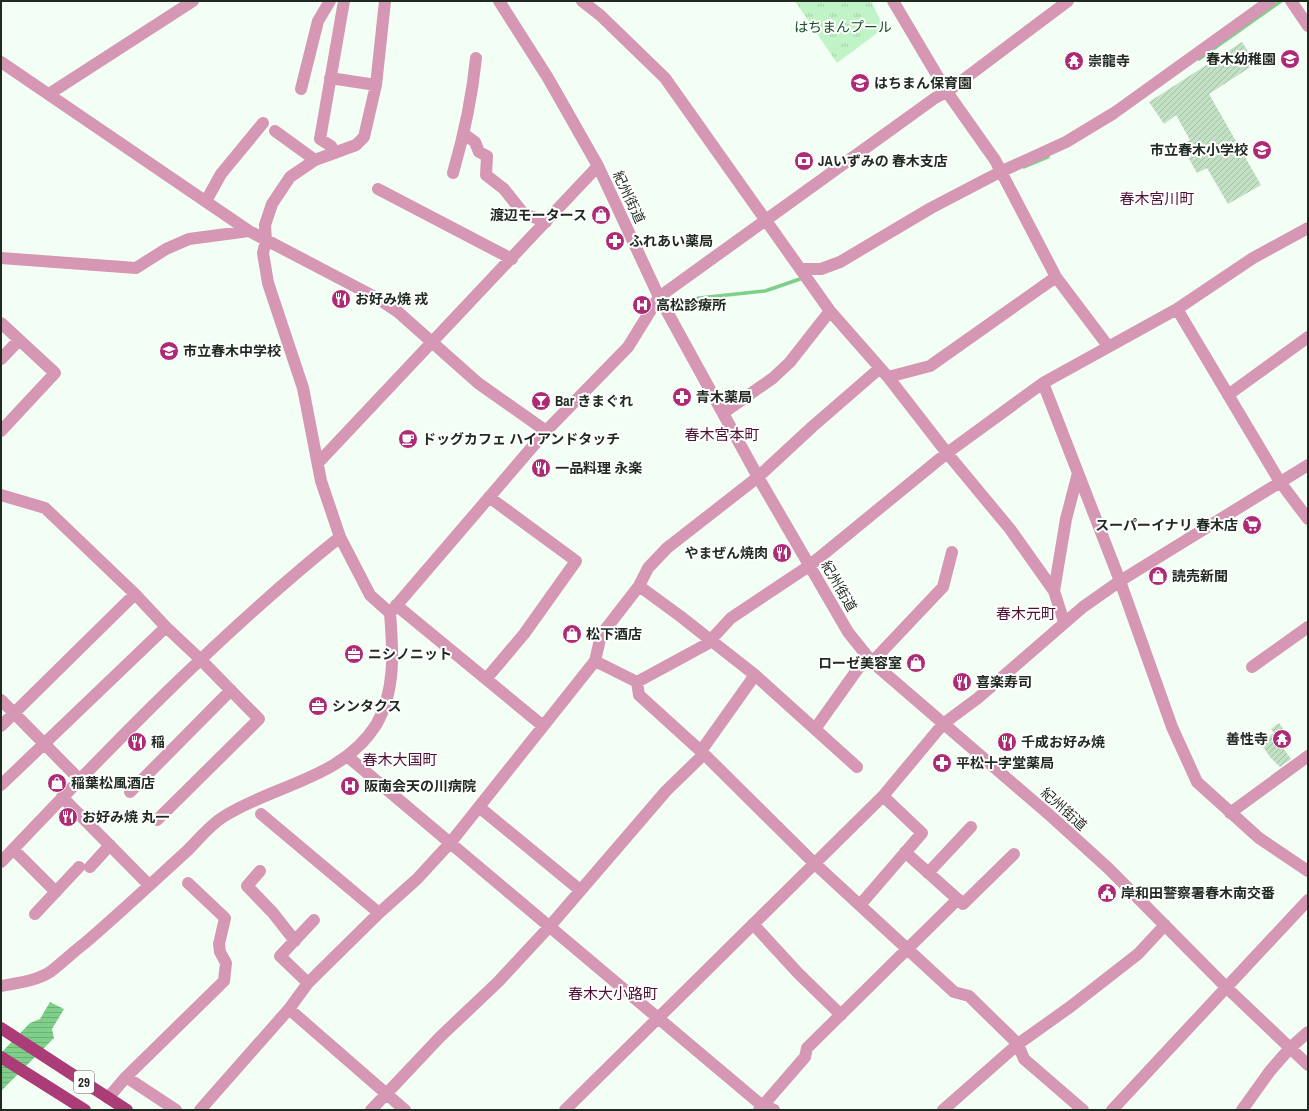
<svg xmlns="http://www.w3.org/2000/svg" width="1309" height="1111" font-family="'Archivo Narrow','Noto Sans JP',sans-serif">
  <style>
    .park { fill: url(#park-tufts) }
    .water { fill: url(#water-rules) }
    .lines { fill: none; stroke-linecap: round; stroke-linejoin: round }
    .stream { stroke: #7ecf8a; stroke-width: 3.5 }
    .building { fill: url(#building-hatch) }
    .minor { stroke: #d697b4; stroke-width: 12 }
    .major { stroke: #ab3c78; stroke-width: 12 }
    .labels { text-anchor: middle; stroke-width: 4; stroke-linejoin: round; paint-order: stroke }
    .shield { fill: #fff; stroke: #626a63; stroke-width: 1 }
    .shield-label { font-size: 13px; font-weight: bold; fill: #1f2a20 }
    .park-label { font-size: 14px; fill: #165023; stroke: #fff }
    .poi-label { font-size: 14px; font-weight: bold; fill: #1f2a20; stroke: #fff; text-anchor: start }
    .street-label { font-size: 14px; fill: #1f2a20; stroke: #fff }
    .neighbourhood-label { font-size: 15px; fill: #4e1033; stroke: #fff }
  </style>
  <defs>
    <pattern id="park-tufts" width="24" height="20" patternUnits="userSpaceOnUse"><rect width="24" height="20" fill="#c0f3c5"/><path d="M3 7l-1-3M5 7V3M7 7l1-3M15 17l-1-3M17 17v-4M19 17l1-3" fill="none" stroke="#a5d0a9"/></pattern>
    <pattern id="water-rules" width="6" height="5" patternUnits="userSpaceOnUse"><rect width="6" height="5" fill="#7ecf8a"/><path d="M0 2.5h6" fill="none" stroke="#6cb277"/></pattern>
    <pattern id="building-hatch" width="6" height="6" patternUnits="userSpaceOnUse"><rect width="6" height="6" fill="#c2e0c4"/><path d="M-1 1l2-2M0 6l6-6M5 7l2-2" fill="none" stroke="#a6c0a8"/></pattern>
  </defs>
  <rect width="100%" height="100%" fill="#f3fff4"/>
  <path class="park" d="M 795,1 L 871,1 L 884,28 L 837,63 Z"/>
  <path class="water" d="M 50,1002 L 64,1009 L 52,1029 L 54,1038 L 1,1091 L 1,1053 L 30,1023 L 40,1019 Z"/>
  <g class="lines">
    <path class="stream" d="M 1199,59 L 1281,1
      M 1024,167 L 1048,157
      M 673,308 L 699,298 L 765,291 L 800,279"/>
  </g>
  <path class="building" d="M 1242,42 L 1251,56 L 1248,59 L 1252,66 L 1209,94 L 1261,185 L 1228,204 L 1207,168 L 1197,173 L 1181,145 L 1190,140 L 1176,115 L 1164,124 L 1149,102 Z
    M 1279,723 L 1290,739 L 1281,745 L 1291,759 L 1280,767 L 1270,757 L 1260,742 L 1274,733 L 1271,729 Z"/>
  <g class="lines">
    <path class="minor" d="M 499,1 L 548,78 L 598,166 L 659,297 L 758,477 L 848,632 L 872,662 L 1053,818 L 1108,868 L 1227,988 L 1308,1065
      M 582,1 L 600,15 L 665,78 L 830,311 L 888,377 L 947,453 L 1010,529 L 1054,591 L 1064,622
      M 893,1 L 947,92 L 995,160 L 1056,277 L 1108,346
      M 1291,1 L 1308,26
      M 1,62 L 249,231 L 377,298 L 398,312 L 478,383 L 546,431
      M 330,78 L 376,85
      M 301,89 L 318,21 L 330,1
      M 49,94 L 193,1
      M 275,131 L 315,160
      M 464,134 L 475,142 L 479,152 L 487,156 L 486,175 L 504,189 L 523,213 L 546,222
      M 335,153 L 331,146 L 320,139 L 344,1
      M 453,173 C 464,135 472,98 476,58
      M 378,189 L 512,259
      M 206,201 L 221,174 L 263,123
      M 1,258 L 136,268 L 166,249 L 189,239 L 249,231
      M 801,269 L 821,269 L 840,262 L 931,208 L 1000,172 L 1066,142 L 1114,113 L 1270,1
      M 1177,309 L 1280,482 L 1308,519
      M 1,323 L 55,373 L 1,431
      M 1,359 L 19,340
      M 888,377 L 930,366 L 1056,277
      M 1043,383 L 1120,581 L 1172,727 L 1197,782 L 1259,838 L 1308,871
      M 1228,395 L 1308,337
      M 723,413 L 773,378 L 790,362 L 830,311
      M 318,463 L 598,166
      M 1,495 L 45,508 L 135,594 L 166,627 L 201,660 L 259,719 L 157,820
      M 639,586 L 680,616 L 755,675 L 857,767
      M 1054,591 L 1066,519 L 1078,473
      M 396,605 L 543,726
      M 390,613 L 546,431 L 628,347 L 659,297 L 935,98 L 947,92 L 1068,1
      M 595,661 L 637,682
      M 872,662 L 943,587 L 952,552
      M 1252,667 L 1308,627
      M 486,679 L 524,634 L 576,561 L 489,497
      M 637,682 L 707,644 L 731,618 L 809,566 L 947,453 L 1043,383 L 1177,309 L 1253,258 L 1308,228
      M 637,682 L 639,695 L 704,754 L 814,863 L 954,992 L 969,996 L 1018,1044 L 1024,1059 L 1083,1110
      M 1,700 L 79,779
      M 1,726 L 135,594
      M 815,729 L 867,656
      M 701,751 L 755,675
      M 347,756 L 759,1103 L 774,1110
      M 1,785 L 166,627
      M 130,792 L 231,690
      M 62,797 L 149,885
      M 479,807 L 580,890
      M 1230,813 L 1308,756
      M 261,814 L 379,913
      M 13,849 L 56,892
      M 905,852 L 963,904 L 1014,854
      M 1,862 C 108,749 218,635 340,537
      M 90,867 L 110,845
      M 260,871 L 247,886 L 273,913 L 295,941
      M 928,873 L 971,827
      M 860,905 L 922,833 L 883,796
      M 35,914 L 79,867
      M 753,924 L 798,973 L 841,1015
      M 308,983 L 280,956 L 314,920
      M 1,986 C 17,983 36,981 50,972 C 62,963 73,952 85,943 C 120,913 154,881 188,850 C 199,839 210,825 223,817 C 273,785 342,779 376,725 C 396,691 393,650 390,613 L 370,595 L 340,537 L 321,481 L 303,388 L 268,283 L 263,253 L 266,241 L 265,225 L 272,204 L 290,177 L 315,160 L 356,145 L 364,137 L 376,85 L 385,1
      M 289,1009 L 405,1110
      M 126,1077 L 224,981 L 226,963 L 220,952 L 219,944 L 225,918 L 188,883
      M 108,1098 L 126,1077 L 176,1110
      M 200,1110 L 289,1009 L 308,983 L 379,913 L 417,879 L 451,842 L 595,661 L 601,635 L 639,586 L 648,568 L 667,548 L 758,477 L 812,427 L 880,368
      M 371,1110 L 440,1037 L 498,982 L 550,926 L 666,791 L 704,754
      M 565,1110 L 883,796 L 943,724 L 978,698 L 1083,607 L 1120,581 L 1308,465
      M 759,1110 L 805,1057 L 807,1048 L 958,899
      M 943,1110 L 1018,1044 L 1070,1007 L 1138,954 L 1165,925
      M 1112,1110 L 1308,900
      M 1242,1110 L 1270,1071 L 1290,1048 L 1308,1032"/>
    <path class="major" d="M 1,1028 L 127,1110
      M 1,1057 L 85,1110"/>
  </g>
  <defs>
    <symbol id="school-disc" viewBox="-11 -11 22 22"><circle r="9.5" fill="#ad2b75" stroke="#fff"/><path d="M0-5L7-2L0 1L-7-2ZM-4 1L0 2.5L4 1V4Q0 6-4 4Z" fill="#fff"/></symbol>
    <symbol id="temple-disc" viewBox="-11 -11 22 22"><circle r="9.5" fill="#ad2b75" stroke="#fff"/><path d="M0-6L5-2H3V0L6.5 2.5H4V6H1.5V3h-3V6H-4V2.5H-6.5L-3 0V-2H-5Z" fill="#fff"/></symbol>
    <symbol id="bank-disc" viewBox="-11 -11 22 22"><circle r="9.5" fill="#ad2b75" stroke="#fff"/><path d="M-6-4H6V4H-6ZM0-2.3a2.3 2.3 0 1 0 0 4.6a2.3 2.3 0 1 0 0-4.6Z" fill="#fff"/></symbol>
    <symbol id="shop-disc" viewBox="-11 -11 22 22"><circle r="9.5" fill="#ad2b75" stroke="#fff"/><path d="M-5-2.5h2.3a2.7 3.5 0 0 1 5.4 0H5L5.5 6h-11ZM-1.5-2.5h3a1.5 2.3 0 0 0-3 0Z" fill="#fff"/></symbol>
    <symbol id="pharmacy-disc" viewBox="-11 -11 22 22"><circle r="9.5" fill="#ad2b75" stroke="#fff"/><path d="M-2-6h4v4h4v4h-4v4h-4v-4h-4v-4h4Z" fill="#fff"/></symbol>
    <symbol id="restaurant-disc" viewBox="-11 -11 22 22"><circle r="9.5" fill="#ad2b75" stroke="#fff"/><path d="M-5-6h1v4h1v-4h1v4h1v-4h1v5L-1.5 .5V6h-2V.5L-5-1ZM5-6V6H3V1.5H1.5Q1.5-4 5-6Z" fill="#fff"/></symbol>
    <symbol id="hospital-disc" viewBox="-11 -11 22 22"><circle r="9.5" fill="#ad2b75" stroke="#fff"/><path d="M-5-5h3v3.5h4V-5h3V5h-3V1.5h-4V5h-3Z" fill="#fff"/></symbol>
    <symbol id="bar-disc" viewBox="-11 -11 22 22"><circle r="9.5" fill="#ad2b75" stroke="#fff"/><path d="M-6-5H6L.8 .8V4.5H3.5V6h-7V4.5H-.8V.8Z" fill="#fff"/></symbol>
    <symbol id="cafe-disc" viewBox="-11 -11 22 22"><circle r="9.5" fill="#ad2b75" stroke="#fff"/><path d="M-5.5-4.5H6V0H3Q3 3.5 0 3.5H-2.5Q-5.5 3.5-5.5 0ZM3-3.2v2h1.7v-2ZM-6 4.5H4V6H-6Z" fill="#fff"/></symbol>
    <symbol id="supermarket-disc" viewBox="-11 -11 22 22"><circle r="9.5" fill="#ad2b75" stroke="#fff"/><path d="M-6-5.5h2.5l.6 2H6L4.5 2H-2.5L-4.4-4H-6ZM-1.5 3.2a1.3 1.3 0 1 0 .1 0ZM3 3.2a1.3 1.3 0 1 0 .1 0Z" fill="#fff"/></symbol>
    <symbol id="office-disc" viewBox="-11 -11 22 22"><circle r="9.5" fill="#ad2b75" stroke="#fff"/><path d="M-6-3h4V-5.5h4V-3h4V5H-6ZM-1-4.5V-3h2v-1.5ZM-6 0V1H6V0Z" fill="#fff"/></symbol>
    <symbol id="civic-disc" viewBox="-11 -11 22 22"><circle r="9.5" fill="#ad2b75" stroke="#fff"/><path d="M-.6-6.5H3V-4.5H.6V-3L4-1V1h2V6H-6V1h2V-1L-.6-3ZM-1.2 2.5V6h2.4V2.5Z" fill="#fff"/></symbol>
  </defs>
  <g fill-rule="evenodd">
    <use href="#school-disc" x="1279" y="48" width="22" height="22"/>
    <use href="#temple-disc" x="1063" y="50" width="22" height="22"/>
    <use href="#school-disc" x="849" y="72" width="22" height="22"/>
    <use href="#school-disc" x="1251" y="139" width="22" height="22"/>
    <use href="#bank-disc" x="793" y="150" width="22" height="22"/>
    <use href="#shop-disc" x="590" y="204" width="22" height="22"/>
    <use href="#pharmacy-disc" x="604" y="230" width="22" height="22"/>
    <use href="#restaurant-disc" x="330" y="288" width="22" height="22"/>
    <use href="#hospital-disc" x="631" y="294" width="22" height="22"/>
    <use href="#school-disc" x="158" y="340" width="22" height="22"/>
    <use href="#pharmacy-disc" x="671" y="386" width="22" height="22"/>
    <use href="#bar-disc" x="530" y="390" width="22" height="22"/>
    <use href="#cafe-disc" x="397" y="428" width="22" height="22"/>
    <use href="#restaurant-disc" x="530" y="457" width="22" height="22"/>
    <use href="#supermarket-disc" x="1241" y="514" width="22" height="22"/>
    <use href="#restaurant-disc" x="771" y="542" width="22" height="22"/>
    <use href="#shop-disc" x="1147" y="565" width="22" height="22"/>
    <use href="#shop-disc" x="561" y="623" width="22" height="22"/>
    <use href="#office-disc" x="343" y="643" width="22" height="22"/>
    <use href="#shop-disc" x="905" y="652" width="22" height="22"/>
    <use href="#restaurant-disc" x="951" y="671" width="22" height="22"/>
    <use href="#office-disc" x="307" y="695" width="22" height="22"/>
    <use href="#temple-disc" x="1271" y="728" width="22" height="22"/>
    <use href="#restaurant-disc" x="126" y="731" width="22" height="22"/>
    <use href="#restaurant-disc" x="996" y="731" width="22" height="22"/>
    <use href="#pharmacy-disc" x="931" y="752" width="22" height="22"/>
    <use href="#shop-disc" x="46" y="772" width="22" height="22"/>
    <use href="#hospital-disc" x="339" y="775" width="22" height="22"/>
    <use href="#restaurant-disc" x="57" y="806" width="22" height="22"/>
    <use href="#civic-disc" x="1096" y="882" width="22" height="22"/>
  </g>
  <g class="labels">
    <rect class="shield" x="74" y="1071" width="20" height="22" rx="3"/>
    <g class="shield-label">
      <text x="84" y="1087">29</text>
    </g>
    <g class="park-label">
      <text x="843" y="32">はちまんプール</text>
    </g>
    <g class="poi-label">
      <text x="1276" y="64" text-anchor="end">春木幼稚園</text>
      <text x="1088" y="66">崇龍寺</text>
      <text x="874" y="88">はちまん保育園</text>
      <text x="1248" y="155" text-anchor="end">市立春木小学校</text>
      <text x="818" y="166">JAいずみの 春木支店</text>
      <text x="587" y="220" text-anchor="end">渡辺モータース</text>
      <text x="629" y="246">ふれあい薬局</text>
      <text x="355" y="304">お好み焼 戎</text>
      <text x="656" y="310">高松診療所</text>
      <text x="183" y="356">市立春木中学校</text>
      <text x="696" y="402">青木薬局</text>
      <text x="555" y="406">Bar きまぐれ</text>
      <text x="422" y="444">ドッグカフェ ハイアンドタッチ</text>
      <text x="555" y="473">一品料理 永楽</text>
      <text x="1238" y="530" text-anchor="end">スーパーイナリ 春木店</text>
      <text x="768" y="558" text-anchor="end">やまぜん焼肉</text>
      <text x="1172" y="581">読売新聞</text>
      <text x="586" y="639">松下酒店</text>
      <text x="368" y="659">ニシノニット</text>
      <text x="902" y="668" text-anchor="end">ローゼ美容室</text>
      <text x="976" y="687">喜楽寿司</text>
      <text x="332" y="711">シンタクス</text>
      <text x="1268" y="744" text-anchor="end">善性寺</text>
      <text x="151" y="747">稲</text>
      <text x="1021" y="747">千成お好み焼</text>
      <text x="956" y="768">平松十字堂薬局</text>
      <text x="71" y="788">稲葉松風酒店</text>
      <text x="364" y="791">阪南会天の川病院</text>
      <text x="82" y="822">お好み焼 丸一</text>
      <text x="1121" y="898">岸和田警察署春木南交番</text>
    </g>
    <g class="street-label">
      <text transform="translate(629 197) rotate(65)" y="5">紀州街道</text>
      <text transform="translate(839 586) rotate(60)" y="5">紀州街道</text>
      <text transform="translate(1064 809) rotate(42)" y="5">紀州街道</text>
    </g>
    <g class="neighbourhood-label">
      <text x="1157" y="204">春木宮川町</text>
      <text x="722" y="440">春木宮本町</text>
      <text x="1026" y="619">春木元町</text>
      <text x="400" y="765">春木大国町</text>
      <text x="613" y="999">春木大小路町</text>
    </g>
  </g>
  <rect width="1309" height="1111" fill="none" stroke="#1f2a20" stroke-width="4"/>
</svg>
